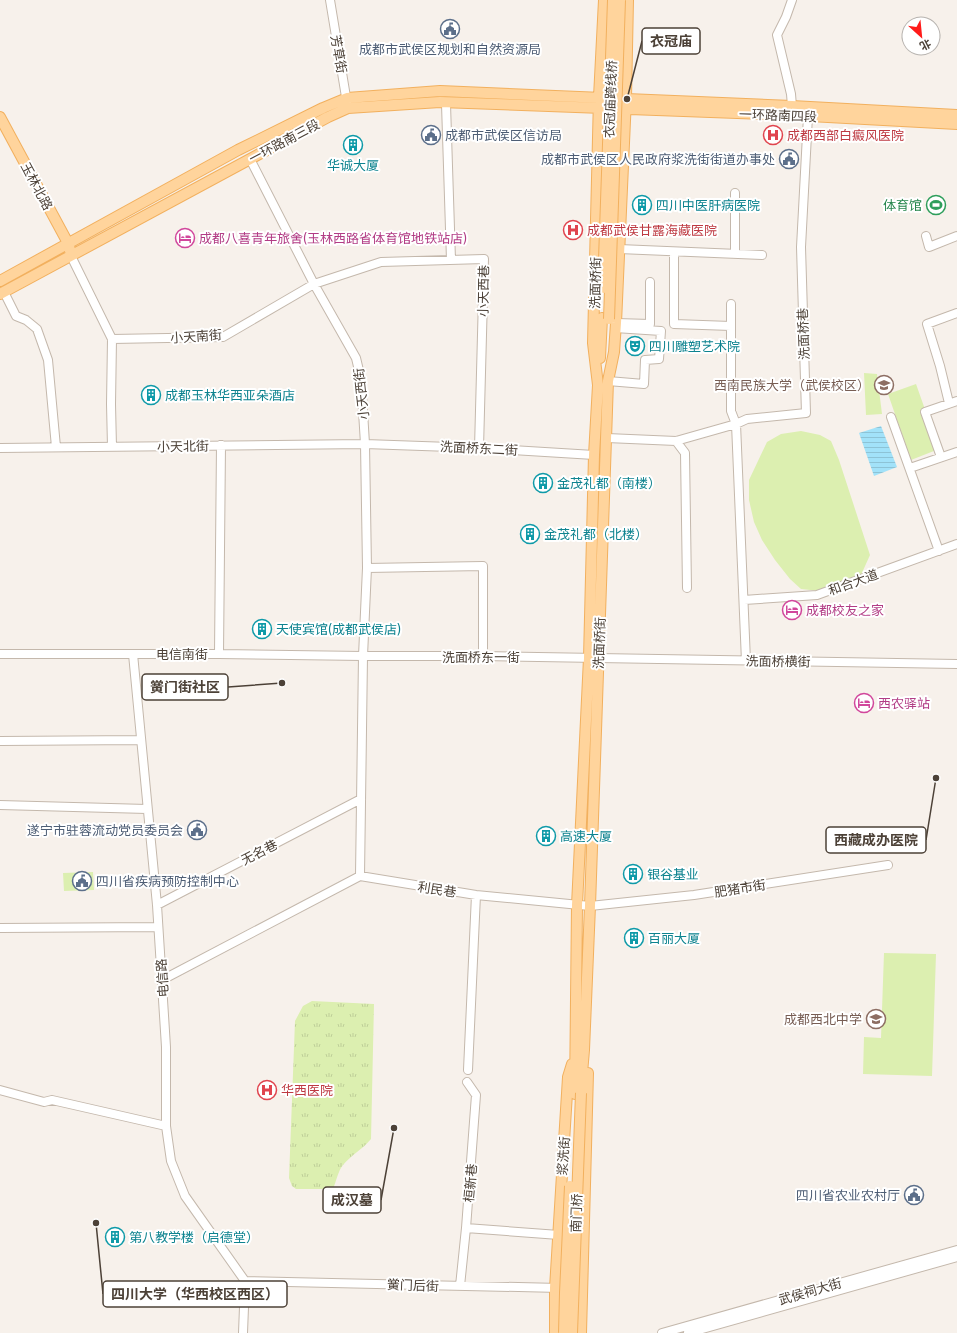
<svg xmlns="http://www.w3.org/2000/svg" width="957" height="1333" font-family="Cabin,'Noto Sans SC',sans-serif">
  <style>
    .grass { fill: url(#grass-tufts) }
    .pitch { fill: #dcefb0 }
    .water { fill: url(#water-rules) }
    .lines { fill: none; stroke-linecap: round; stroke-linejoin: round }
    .minor-casing { stroke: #c4b8ac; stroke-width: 10 }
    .major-casing { stroke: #f2b05e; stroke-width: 12 }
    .minor { stroke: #fff; stroke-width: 8 }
    .major { stroke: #ffd49c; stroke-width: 10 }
    .major-bridge-casing { stroke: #f2b05e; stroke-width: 12; stroke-linecap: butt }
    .major-bridge { stroke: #ffd49c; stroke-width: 10 }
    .labels { text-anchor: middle; stroke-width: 4; stroke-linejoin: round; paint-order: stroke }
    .service-label { font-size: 13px; fill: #4e5e75; stroke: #fff; text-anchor: end }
    .street-label { font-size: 13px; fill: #4c4137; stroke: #fff }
    .health-label { font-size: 13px; fill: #be3a42; stroke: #fff; text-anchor: start }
    .culture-label { font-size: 13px; fill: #0d838f; stroke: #fff; text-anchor: start }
    .leisure-label { font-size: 13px; fill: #27864d; stroke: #fff; text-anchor: end }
    .hotel-label { font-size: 13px; fill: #b23c85; stroke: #fff; text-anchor: start }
    .education-label { font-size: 13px; fill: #785e54; stroke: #fff; text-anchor: end }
    .leader { fill: none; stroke: #4c4137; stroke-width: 1.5 }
    .callout-dot { fill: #4c4137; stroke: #fff; stroke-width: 1.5 }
    .callout { fill: #fff; stroke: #4c4137; stroke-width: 1.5 }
    .callout-label { font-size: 14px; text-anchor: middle; font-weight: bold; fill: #4c4137 }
  </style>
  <defs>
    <pattern id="grass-tufts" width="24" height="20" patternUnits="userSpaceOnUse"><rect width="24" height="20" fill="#dcefb0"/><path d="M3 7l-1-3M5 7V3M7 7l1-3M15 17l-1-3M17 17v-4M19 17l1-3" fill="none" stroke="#bece98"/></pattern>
    <pattern id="water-rules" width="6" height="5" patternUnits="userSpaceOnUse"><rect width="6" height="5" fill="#a2e2f9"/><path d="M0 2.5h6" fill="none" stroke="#8dc3d6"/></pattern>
  </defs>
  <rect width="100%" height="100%" fill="#f7f1eb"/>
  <path class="grass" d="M 312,1001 L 374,1004 L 371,1139 C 363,1149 351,1155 343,1165 C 338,1171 336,1182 333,1189 L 296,1189 L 292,1186 L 289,1178 L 295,1021 L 303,1006 Z"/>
  <path class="pitch" d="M 864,373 L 877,374 L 882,414 L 866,415 Z
    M 916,384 L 939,449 L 911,460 L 888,394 Z
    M 801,431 L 820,435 L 831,441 L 839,460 L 870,555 L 861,575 L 820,591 L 801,589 L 790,579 L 775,560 L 762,540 L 754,522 L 749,500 L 749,480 L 767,442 L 781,434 Z
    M 93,872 L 94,890 L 64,891 L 63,873 Z
    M 884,953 L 936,954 L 932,1076 L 863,1074 L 864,1037 L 881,1038 Z"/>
  <path class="water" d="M 881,426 L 897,467 L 874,476 L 859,433 Z"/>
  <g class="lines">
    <defs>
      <path id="minor" d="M 330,0 L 347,103
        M 446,104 L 451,260
        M 792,106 L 791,94 L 777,35 L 786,17 L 792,0
        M 250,159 L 314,284 L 356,358 L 361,379 L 365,444 L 367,568 L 363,656 L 360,876 L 476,895 L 590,906 L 694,895 L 888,865
        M 926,236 L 929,247 L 957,236
        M 619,249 L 762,255
        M 674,252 L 674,324 L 731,326
        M 735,254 L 735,193
        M 71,256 L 112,339 L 111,404 L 112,447
        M 4,292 L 16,316 L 26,320 L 37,329 L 48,360 L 56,447
        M 731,304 L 731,411 L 736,424 L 746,661
        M 616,323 L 650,324 L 650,282
        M 112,339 L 223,337 L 314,284 L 381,262 L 484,259 L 479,448
        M 608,381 L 644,384 L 645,360 L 659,359 L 661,331 L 615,328
        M 949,403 L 940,366 L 927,324 L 957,313
        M 891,417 L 939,551
        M 607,438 L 676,441 L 736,424 L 747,419 L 806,413 L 801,247 L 808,116
        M 676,441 L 685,453 L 687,588
        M 0,448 L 365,444 L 479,448 L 594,455
        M 941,457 L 925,412 L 957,401
        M 910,468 L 957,452
        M 367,568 L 483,566 L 483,656
        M 744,600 L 817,595 L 957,544
        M 0,654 L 219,654 L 363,656 L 483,656 L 957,664
        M 133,654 L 157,905 L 166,1047 L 166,1126 L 171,1161 L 185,1196 L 245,1281
        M 219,654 L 221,445
        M 0,741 L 141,740
        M 0,805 L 147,809
        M 157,905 L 361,799
        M 0,928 L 158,927
        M 162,980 L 360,876
        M 468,1070 L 476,895
        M 0,1090 L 44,1102 L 52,1100 L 166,1126
        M 466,1228 L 559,1235
        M 245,1281 L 560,1288
        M 460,1286 L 466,1228 L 476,1095 L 467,1082
        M 243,1333 L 245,1281
        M 662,1333 L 957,1250
        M 688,1333 L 957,1257"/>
      <path id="major" d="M 0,117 L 69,245 L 70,251
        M 0,281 L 238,150 L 323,108 L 347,98 L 440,91 L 792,106 L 957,115
        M 0,294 L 328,117 L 348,108 L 440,102 L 791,115 L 957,124
        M 600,358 L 602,318
        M 581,1085 L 584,1050 L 590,906 L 608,381 L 614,352 L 616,323 L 626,98 L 628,0
        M 575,1094 L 577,905 L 589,658 L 594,455 L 598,385 L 593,343 L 599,97 L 604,0
        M 555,1333 L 555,1288 L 568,1077 L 572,1064
        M 581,1333 L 588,1073"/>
    </defs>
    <use href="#minor" class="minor-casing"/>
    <use href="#major" class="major-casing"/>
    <use href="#minor" class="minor"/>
    <use href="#major" class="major"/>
    <defs>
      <path id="major-bridge" d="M 603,288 L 613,0
        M 609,319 L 620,0
        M 564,1333 L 565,1293 L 570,1186
        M 572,1333 L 581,1093"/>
    </defs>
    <use href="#major-bridge" class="major-bridge-casing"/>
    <use href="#major-bridge" class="major-bridge"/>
  </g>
  <defs>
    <symbol id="civic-ring" viewBox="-11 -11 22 22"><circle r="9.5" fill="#fff" stroke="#5c6f8a" stroke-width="1.5"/><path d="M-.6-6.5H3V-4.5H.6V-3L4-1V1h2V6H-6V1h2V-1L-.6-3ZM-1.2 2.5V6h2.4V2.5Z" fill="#5c6f8a"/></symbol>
    <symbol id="hospital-ring" viewBox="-11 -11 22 22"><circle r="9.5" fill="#fff" stroke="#e0444e" stroke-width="1.5"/><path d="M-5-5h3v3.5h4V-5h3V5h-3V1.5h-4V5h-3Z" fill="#e0444e"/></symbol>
    <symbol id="building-ring" viewBox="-11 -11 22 22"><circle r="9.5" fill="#fff" stroke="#0f9aa8" stroke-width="1.5"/><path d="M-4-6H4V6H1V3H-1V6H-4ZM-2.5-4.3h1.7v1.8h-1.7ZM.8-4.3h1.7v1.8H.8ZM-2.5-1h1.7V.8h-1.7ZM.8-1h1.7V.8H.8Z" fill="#0f9aa8"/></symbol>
    <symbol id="stadium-ring" viewBox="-11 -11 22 22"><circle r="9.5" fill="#fff" stroke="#2e9e5b" stroke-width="1.5"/><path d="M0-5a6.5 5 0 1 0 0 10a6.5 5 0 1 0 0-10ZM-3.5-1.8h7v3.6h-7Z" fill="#2e9e5b"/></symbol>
    <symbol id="hotel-ring" viewBox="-11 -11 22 22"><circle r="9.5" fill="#fff" stroke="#d1479c" stroke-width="1.5"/><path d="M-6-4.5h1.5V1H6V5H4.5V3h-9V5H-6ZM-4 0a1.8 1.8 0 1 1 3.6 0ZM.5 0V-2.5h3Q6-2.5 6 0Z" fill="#d1479c"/></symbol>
    <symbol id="theatre-ring" viewBox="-11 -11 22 22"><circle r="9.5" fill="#fff" stroke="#0f9aa8" stroke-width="1.5"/><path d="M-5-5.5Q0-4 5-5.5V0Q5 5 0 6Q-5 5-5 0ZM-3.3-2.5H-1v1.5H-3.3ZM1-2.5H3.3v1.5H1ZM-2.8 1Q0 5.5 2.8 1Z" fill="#0f9aa8"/></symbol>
    <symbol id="university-ring" viewBox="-11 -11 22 22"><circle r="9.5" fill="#fff" stroke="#8d6e63" stroke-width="1.5"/><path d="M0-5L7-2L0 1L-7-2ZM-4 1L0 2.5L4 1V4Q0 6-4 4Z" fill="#8d6e63"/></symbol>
    <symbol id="school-ring" viewBox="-11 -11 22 22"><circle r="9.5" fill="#fff" stroke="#8d6e63" stroke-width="1.5"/><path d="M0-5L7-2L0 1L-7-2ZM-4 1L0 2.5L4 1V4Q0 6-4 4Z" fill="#8d6e63"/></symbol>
  </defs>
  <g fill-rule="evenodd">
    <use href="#civic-ring" x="439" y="18" width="22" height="22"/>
    <use href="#civic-ring" x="420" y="124" width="22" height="22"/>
    <use href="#hospital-ring" x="762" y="124" width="22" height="22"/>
    <use href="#building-ring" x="342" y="134" width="22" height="22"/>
    <use href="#civic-ring" x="778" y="148" width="22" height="22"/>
    <use href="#building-ring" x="631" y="194" width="22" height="22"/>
    <use href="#stadium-ring" x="925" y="194" width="22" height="22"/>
    <use href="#hospital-ring" x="562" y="219" width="22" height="22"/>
    <use href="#hotel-ring" x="174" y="227" width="22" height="22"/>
    <use href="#theatre-ring" x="624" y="335" width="22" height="22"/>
    <use href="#university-ring" x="873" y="374" width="22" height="22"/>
    <use href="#building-ring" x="140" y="384" width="22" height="22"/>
    <use href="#building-ring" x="532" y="472" width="22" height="22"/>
    <use href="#building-ring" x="519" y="523" width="22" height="22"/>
    <use href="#hotel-ring" x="781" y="599" width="22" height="22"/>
    <use href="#building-ring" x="251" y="618" width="22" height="22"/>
    <use href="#hotel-ring" x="853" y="692" width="22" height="22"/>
    <use href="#civic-ring" x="186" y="819" width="22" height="22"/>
    <use href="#building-ring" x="535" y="825" width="22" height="22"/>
    <use href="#building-ring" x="622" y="863" width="22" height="22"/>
    <use href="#civic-ring" x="71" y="870" width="22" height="22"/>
    <use href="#building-ring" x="623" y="927" width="22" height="22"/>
    <use href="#school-ring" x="865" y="1008" width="22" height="22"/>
    <use href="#hospital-ring" x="256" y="1079" width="22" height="22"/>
    <use href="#civic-ring" x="903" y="1184" width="22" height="22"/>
    <use href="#building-ring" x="104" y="1226" width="22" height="22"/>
  </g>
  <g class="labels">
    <g class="service-label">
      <text x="450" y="54" text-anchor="middle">成都市武侯区规划和自然资源局</text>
      <text x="445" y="140" text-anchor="start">成都市武侯区信访局</text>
      <text x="775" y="164">成都市武侯区人民政府浆洗街街道办事处</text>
      <text x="183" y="835">遂宁市驻蓉流动党员委员会</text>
      <text x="96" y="886" text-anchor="start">四川省疾病预防控制中心</text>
      <text x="900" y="1200">四川省农业农村厅</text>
    </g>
    <g class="street-label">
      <text transform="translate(339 54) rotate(80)" y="5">芳草街</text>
      <text transform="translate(610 99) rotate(-88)" y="5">衣冠庙跨线桥</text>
      <text transform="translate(778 115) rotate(2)" y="5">一环路南四段</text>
      <text transform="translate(284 141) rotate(-28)" y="5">一环路南三段</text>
      <text transform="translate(37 186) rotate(62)" y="5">玉林北路</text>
      <text transform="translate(595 283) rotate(-89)" y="5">洗面桥街</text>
      <text transform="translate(483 291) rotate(-89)" y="5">小天西巷</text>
      <text transform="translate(803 334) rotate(-92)" y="5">洗面桥巷</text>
      <text transform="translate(196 336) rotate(-4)" y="5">小天南街</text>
      <text transform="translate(361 394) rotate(-96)" y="5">小天西街</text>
      <text transform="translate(183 446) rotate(-1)" y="5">小天北街</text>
      <text transform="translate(479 448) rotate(3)" y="5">洗面桥东二街</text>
      <text transform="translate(853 582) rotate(-20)" y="5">和合大道</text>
      <text transform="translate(599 643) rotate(-88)" y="5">洗面桥街</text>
      <text x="182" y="659">电信南街</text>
      <text x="481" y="662">洗面桥东一街</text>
      <text transform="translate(778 661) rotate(1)" y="5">洗面桥横街</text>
      <text transform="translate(259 852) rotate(-27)" y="5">无名巷</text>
      <text transform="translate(740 888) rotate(-9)" y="5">肥猪市街</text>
      <text transform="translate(437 889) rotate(9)" y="5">利民巷</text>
      <text transform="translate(162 978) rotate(-94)" y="5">电信路</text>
      <text transform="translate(563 1156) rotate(-86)" y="5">浆洗街</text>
      <text transform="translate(470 1183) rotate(-85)" y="5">桓新巷</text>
      <text transform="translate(576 1213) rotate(-88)" y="5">南门桥</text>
      <text transform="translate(413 1285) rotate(2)" y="5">黉门后街</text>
      <text transform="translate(810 1291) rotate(-16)" y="5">武侯祠大街</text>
    </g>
    <g class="health-label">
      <text x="787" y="140">成都西部白癜风医院</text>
      <text x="587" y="235">成都武侯甘露海藏医院</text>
      <text x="281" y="1095">华西医院</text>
    </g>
    <g class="culture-label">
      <text x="353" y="170" text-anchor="middle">华诚大厦</text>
      <text x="656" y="210">四川中医肝病医院</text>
      <text x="649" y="351">四川雕塑艺术院</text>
      <text x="165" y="400">成都玉林华西亚朵酒店</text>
      <text x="557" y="488">金茂礼都（南楼）</text>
      <text x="544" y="539">金茂礼都（北楼）</text>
      <text x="276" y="634">天使宾馆(成都武侯店)</text>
      <text x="560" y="841">高速大厦</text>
      <text x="647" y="879">银谷基业</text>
      <text x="648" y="943">百丽大厦</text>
      <text x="129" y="1242">第八教学楼（启德堂）</text>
    </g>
    <g class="leisure-label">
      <text x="922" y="210">体育馆</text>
    </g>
    <g class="hotel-label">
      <text x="199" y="243">成都八喜青年旅舍(玉林西路省体育馆地铁站店)</text>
      <text x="806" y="615">成都校友之家</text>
      <text x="878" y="708">西农驿站</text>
    </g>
    <g class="education-label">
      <text x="870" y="390">西南民族大学（武侯校区）</text>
      <text x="862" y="1024">成都西北中学</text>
    </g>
  </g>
  <path class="leader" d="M627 99L642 41M282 683L228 687M936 778L926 840M394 1128L381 1200M96 1223L103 1294"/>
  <g class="callout-dot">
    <circle cx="627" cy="99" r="4"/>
    <circle cx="282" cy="683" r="4"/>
    <circle cx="936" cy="778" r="4"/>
    <circle cx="394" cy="1128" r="4"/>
    <circle cx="96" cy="1223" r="4"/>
  </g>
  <g class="callout">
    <rect x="642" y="28" width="58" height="26" rx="4"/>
    <rect x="142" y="674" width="86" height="26" rx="4"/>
    <rect x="826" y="827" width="100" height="26" rx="4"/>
    <rect x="323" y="1187" width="58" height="26" rx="4"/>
    <rect x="103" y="1281" width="184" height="26" rx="4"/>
  </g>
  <g class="callout-label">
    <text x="671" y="46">衣冠庙</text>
    <text x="185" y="692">黉门街社区</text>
    <text x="876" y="845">西藏成办医院</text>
    <text x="352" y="1205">成汉墓</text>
    <text x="195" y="1299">四川大学（华西校区西区）</text>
  </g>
  <g transform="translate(921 36) rotate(153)"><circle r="19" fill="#ffffff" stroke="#b7b3af"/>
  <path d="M0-3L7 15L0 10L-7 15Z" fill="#ff1b1a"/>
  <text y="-6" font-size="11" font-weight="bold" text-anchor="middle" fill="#4c4137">北</text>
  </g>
</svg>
